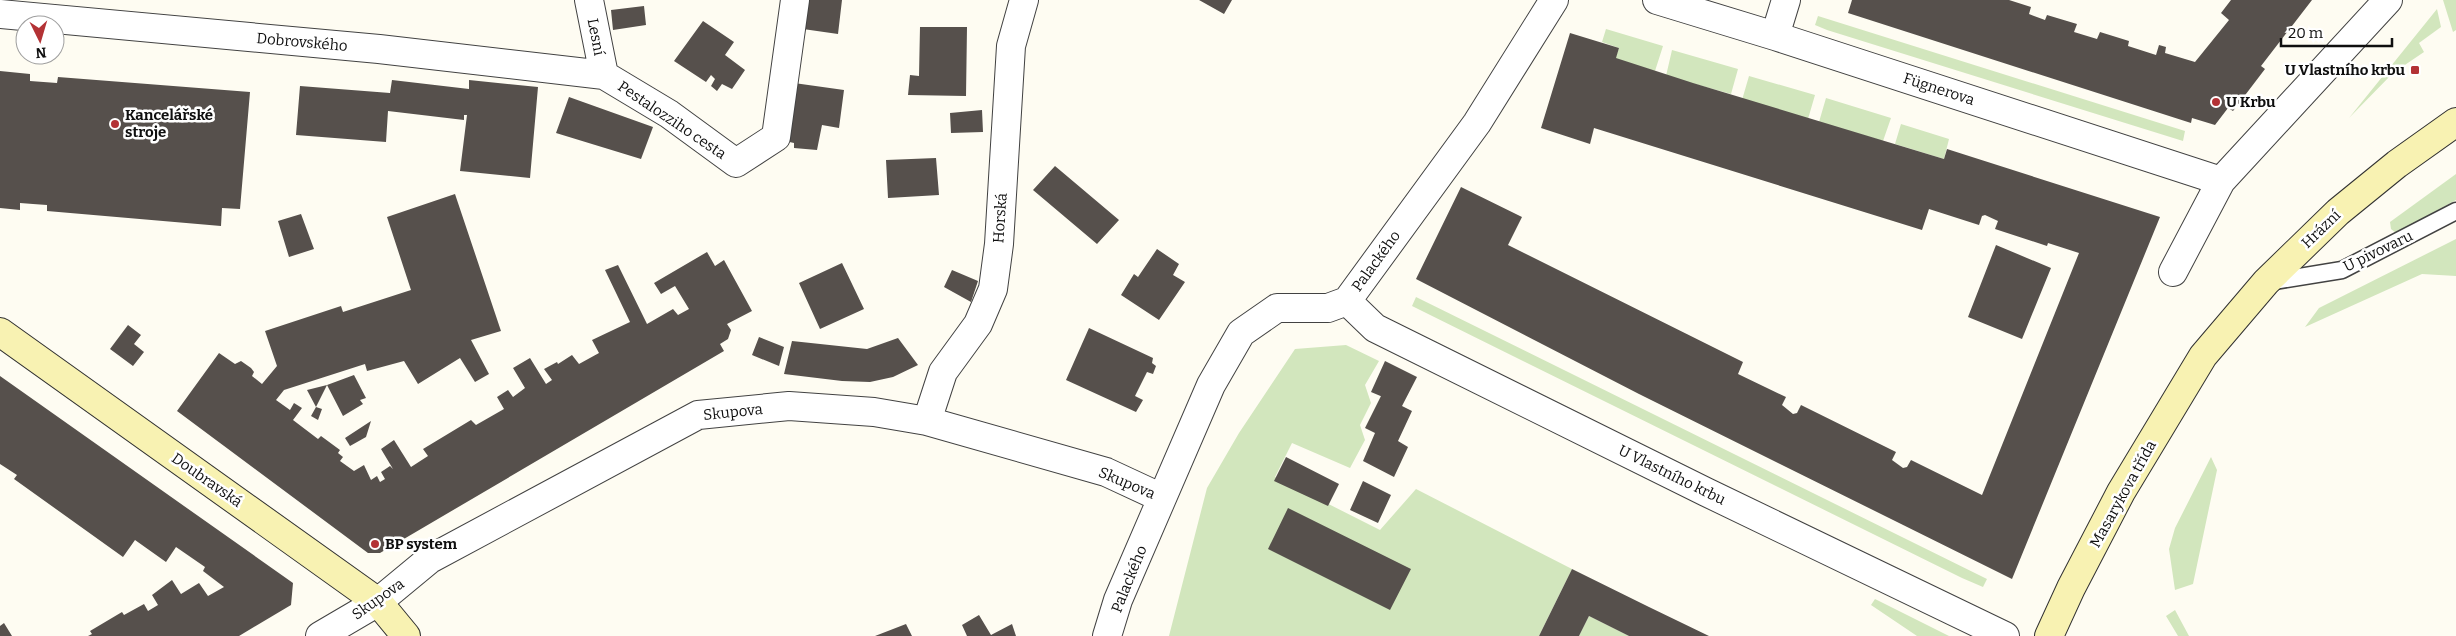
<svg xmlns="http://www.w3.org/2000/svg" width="2456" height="636" font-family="Bitter,serif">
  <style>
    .green { fill: #d2e6bd }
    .building { fill: #56504c }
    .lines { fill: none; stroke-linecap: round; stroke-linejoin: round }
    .lane-casing { stroke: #424242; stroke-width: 19 }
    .street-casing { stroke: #424242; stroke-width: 30 }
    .secondary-casing { stroke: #313131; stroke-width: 30 }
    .lane { stroke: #fff; stroke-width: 16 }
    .street { stroke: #fff; stroke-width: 28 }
    .secondary { stroke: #f8f2b2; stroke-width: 28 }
    .poi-dot { fill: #b33235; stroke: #fff; stroke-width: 2 }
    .labels { text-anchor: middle; stroke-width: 5; stroke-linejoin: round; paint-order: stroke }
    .street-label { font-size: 15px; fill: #0f0f0f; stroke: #fff }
    .poi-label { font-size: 15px; font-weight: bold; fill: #0f0f0f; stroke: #fff; text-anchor: start }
  </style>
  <rect width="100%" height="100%" fill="#fefcf2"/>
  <path class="green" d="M 2443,0 L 2456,0 L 2456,30 L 2453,32 Z
    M 2437,9 L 2441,27 L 2419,43 L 2424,52 L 2393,73 L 2349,118 Z
    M 1818,16 L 2185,131 L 2183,141 L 1827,30 L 1815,25 Z
    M 1606,29 L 1663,46 L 1655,71 L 1615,59 L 1619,48 L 1602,42 Z
    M 1672,50 L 1738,69 L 1731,94 L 1666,76 Z
    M 1749,76 L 1815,95 L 1808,119 L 1742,100 Z
    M 1826,98 L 1891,118 L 1883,141 L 1819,122 Z
    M 1901,124 L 1949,139 L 1944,159 L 1895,144 Z
    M 2456,174 L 2456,200 L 2396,233 L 2391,229 L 2390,222 Z
    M 2456,239 L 2456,276 L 2422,274 L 2305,327 L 2319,308 Z
    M 1416,297 L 1987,579 L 1983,587 L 1962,578 L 1412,306 Z
    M 1346,345 L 1379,361 L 1365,385 L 1371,403 L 1360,425 L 1365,440 L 1350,468 L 1292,443 L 1275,477 L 1380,530 L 1416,489 L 1572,569 L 1539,636 L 1169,636 L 1207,488 L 1239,433 L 1295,349 Z
    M 2211,457 L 2217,470 L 2193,584 L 2175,590 L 2169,549 L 2175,528 Z
    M 1875,599 L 1949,636 L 1917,636 L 1871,605 Z
    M 2175,610 L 2189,636 L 2178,636 L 2166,616 Z
    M 1589,616 L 1629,636 L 1579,636 Z"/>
  <path class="building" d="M 807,0 L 842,0 L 838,34 L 803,29 Z
    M 1199,0 L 1232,0 L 1224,14 Z
    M 1852,0 L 2009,0 L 2031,7 L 2029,14 L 2045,20 L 2047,15 L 2077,24 L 2074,32 L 2097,39 L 2100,32 L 2129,41 L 2128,46 L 2156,55 L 2159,45 L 2166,47 L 2165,53 L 2195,62 L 2229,20 L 2221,13 L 2231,0 L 2312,0 L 2261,66 L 2265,69 L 2233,111 L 2228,108 L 2215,125 L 2192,118 L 2191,123 L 1848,13 Z
    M 644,6 L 646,25 L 613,30 L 611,10 Z
    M 703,21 L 734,42 L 725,55 L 745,70 L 732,89 L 722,84 L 717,91 L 711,86 L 715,79 L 711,75 L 706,82 L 674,61 Z
    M 920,27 L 967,27 L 966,96 L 908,95 L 910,75 L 919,76 Z
    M 1570,33 L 1619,48 L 1616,58 L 1693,83 L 1944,159 L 1947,149 L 2160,217 L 2012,579 L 1639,394 L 1416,279 L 1461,187 L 1522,217 L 1508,245 L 1743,362 L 1738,374 L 1786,397 L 1782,405 L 1793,414 L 1797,413 L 1801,405 L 1896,452 L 1892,460 L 1903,468 L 1907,467 L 1911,460 L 1982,495 L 2079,253 L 2048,243 L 2047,246 L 1995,229 L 1998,221 L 1985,215 L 1982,216 L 1979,225 L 1929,209 L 1922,230 L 1594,128 L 1590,144 L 1541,128 Z
    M 0,71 L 30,74 L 30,81 L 57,83 L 58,77 L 250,92 L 240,209 L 222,208 L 221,226 L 47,211 L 47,205 L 33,204 L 20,203 L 20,210 L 0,208 Z
    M 392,80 L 469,89 L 469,80 L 538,87 L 530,178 L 460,171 L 467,115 L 464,115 L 464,120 L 388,111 L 386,142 L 296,135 L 300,86 L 390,93 Z
    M 794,83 L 844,90 L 839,128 L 822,125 L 817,150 L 794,148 L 794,143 L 785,141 Z
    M 569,97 L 653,127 L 641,159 L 556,133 Z
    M 982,110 L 983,132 L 951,133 L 950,113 Z
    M 936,158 L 939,195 L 888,198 L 886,160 Z
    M 1055,166 L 1119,220 L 1097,244 L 1033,190 Z
    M 455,194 L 501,331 L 471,340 L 489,374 L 475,382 L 460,358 L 418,384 L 404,361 L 367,371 L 365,364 L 284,390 L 276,400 L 290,410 L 294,403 L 302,408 L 293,420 L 318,439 L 321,436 L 340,450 L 338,453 L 343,457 L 340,461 L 354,471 L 364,465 L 371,480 L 377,476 L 380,482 L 385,479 L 381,472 L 390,466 L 393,469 L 381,449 L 394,440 L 411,467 L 428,456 L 423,449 L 471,420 L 476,425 L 504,409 L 497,397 L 508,390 L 513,397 L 525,388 L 513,368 L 530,358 L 546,384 L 552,380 L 544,369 L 557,362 L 558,364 L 572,355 L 579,364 L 599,353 L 592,340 L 630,322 L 605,270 L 618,265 L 647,324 L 673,309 L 678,315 L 689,309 L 675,286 L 661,294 L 654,283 L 707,252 L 715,266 L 724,260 L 752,311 L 727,324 L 731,330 L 728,339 L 720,344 L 724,351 L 380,553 L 368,553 L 177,411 L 219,353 L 235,364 L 241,361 L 251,368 L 254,372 L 252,376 L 262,384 L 277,366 L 265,331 L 341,306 L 343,312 L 411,290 L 387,217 Z
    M 301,214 L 314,249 L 289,257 L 278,221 Z
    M 1996,245 L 2051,268 L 2022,339 L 1968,317 Z
    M 1157,249 L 1179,264 L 1173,275 L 1185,282 L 1159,320 L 1121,295 L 1134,274 L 1138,277 Z
    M 842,263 L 864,309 L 820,329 L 799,283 Z
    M 952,270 L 978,281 L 971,302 L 944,287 Z
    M 128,325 L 141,335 L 134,344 L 144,352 L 133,366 L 110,349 Z
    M 1089,328 L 1153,358 L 1152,363 L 1156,366 L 1153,374 L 1147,372 L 1135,396 L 1143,400 L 1136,412 L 1066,380 Z
    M 759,337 L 784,347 L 779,366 L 752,355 Z
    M 898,338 L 918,365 L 893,377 L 870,382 L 842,381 L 784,374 L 792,341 L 867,349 Z
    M 1385,361 L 1417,377 L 1402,406 L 1412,411 L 1398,441 L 1408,447 L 1394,477 L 1363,461 L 1375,433 L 1365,428 L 1381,396 L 1390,400 L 1371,392 Z
    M 354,375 L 366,398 L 360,400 L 363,404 L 343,416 L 327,385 Z
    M 0,376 L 293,583 L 291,605 L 239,636 L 88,636 L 92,634 L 90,631 L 122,612 L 124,615 L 144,604 L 148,611 L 158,605 L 152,595 L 172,580 L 181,594 L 199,583 L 208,596 L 224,587 L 203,571 L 205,567 L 176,547 L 166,562 L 135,540 L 123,557 L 14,479 L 17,475 L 0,464 Z
    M 327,385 L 316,407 L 307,390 Z
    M 316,407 L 322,409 L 318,420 L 311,416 Z
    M 371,421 L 366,437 L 350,446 L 345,438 Z
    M 1286,457 L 1339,484 L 1328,506 L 1274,481 Z
    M 1363,481 L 1391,495 L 1378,523 L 1350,510 Z
    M 1288,508 L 1411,569 L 1390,610 L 1268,549 Z
    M 1572,569 L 1649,607 L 1709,636 L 1629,636 L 1589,616 L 1579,636 L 1539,636 Z
    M 979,615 L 991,635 L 1012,624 L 1016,636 L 967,636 L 962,625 Z
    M 4,623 L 12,636 L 0,636 L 0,626 Z
    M 906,624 L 912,636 L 875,636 Z"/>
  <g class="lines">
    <defs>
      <path id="lane" d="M 2268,282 L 2342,270 L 2456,211"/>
      <path id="street" d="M 589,0 L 604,75
        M 1657,0 L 1775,36 L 2221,181
        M 0,14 L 379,49 L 604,75 L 669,114 L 736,163 L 776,137 L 795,0
        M 1775,36 L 1786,0
        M 2173,272 L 2221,181 L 2388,0
        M 1347,301 L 1375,328 L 1706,492 L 2005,636
        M 927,421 L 943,372 L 978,324 L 993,289 L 999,244 L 1011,46 L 1024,0
        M 320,636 L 378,602 L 430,559 L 698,415 L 789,406 L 874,412 L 927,421 L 1106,472 L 1162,498
        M 1107,636 L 1118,600 L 1211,385 L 1241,333 L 1277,308 L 1328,308 L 1347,301 L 1477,123 L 1554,0"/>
      <path id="secondary" d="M 0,332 L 378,602 L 406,636
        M 2049,636 L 2071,588 L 2121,492 L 2203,356 L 2266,282 L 2338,212 L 2397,164 L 2456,122"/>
    </defs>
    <use href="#lane" class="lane-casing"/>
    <use href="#street" class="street-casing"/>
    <use href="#secondary" class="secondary-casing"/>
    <use href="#lane" class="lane"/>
    <use href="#street" class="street"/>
    <use href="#secondary" class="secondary"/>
  </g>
  <g class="poi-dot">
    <rect x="2410" y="65" width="10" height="10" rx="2.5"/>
    <circle cx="2216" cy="102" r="5"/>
    <circle cx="115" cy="124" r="5"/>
    <circle cx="375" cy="544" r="5"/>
  </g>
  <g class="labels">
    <g class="street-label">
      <text transform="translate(596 37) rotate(79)" y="5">Lesní</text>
      <text transform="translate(302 42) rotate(5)" y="5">Dobrovského</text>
      <text transform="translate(1939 89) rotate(18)" y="5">Fügnerova</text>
      <text transform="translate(672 120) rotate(34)" y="5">Pestalozziho cesta</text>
      <text transform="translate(1000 218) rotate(-86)" y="5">Horská</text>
      <text transform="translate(2321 229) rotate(-44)" y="5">Hrázní</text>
      <text transform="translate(2378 251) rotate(-26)" y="5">U pivovaru</text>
      <text transform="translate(1376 261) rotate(-54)" y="5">Palackého</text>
      <text transform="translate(733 412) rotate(-6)" y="5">Skupova</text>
      <text transform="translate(1672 475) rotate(26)" y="5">U Vlastního krbu</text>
      <text transform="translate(207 480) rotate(35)" y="5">Doubravská</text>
      <text transform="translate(1127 483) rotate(23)" y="5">Skupova</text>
      <text transform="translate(2123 494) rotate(-61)" y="5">Masarykova třída</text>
      <text transform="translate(1129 579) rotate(-68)" y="5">Palackého</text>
      <text transform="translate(378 599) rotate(-35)" y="5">Skupova</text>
    </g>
    <g class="poi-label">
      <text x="2405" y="75" text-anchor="end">U Vlastního krbu</text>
      <text x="2226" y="107">U Krbu</text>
      <text x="125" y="120">Kancelářské<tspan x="125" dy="17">stroje</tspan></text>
      <text x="385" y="549">BP system</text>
    </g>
  </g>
  <g transform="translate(40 40) rotate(175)"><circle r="24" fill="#ffffff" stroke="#9f9f9f"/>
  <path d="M0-4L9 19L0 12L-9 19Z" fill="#b33235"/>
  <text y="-8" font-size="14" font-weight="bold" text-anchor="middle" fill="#0f0f0f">N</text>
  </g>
  <path d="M2281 38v8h111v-8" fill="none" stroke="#0f0f0f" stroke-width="2.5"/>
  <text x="2288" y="38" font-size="15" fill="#0f0f0f" stroke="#ffffff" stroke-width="4" paint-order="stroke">20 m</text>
</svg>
